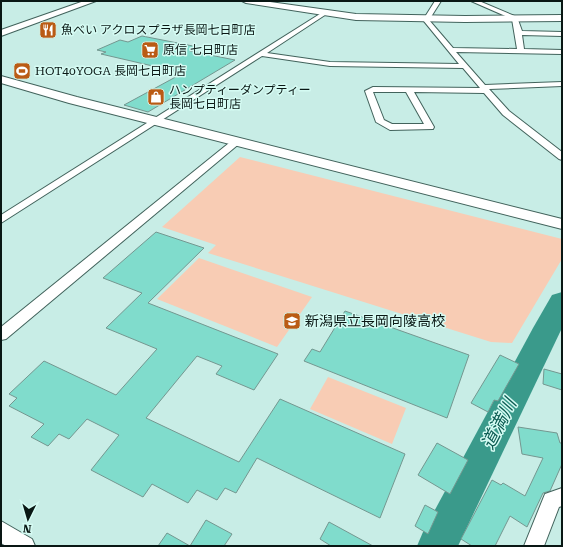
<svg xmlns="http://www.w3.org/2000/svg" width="563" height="547" font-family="'Roboto Serif','Noto Sans JP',serif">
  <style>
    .green { fill: #f8ccb4 }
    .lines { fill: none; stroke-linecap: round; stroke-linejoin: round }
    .river { fill: #3a9a8b; fill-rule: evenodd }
    .building { fill: #80dccc; stroke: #749790 }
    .street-casing { stroke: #42635c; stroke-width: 2 }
    .secondary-casing { stroke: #42635c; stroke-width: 2 }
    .street { fill: #fff; fill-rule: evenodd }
    .secondary { fill: #fff; fill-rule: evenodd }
    .labels { text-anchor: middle; stroke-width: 3; stroke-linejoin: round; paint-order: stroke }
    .far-poi-label { font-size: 12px; fill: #091714; stroke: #d5fbf3; text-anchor: start }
    .poi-label { font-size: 14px; fill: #091714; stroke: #d5fbf3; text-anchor: start }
    .near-water-label { font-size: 18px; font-style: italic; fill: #0c5c52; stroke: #d5fbf3 }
  </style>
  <rect width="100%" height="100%" fill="#c8ede6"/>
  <path class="green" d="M 240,157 L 562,239 L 562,259 L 512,343 L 491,342 L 208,253 L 216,245 L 162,227 Z
    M 199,258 L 312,297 L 277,347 L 157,299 Z
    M 328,377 L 406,408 L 392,444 L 310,409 Z"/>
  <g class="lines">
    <path class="river" d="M 562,292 L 562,328 L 458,546 L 417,546 L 423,532 L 533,328 L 552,295 Z"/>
  </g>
  <path class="building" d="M 142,36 L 198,47 L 190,51 L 235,60 L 148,112 L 124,105 L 183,73 L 101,54 L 106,52 L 97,50 L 120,40 L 128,42 Z
    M 156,232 L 204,248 L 148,303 L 278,354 L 254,390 L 216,374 L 222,366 L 197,356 L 146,418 L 239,462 L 280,399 L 405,454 L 380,518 L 257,458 L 236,493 L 225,488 L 217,500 L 197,490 L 188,503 L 152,484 L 143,497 L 91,470 L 119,435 L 87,419 L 69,439 L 59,434 L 48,446 L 31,437 L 44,424 L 9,406 L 17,398 L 9,394 L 44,361 L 116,395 L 157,349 L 106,328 L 142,293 L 103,278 Z
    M 345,311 L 469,355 L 447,418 L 304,361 L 312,349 L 320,352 Z
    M 500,355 L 519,364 L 498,401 L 494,400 L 488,412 L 471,403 Z
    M 544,369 L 562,374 L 562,390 L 543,384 Z
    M 518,427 L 557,433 L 560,443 L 562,443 L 562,464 L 550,491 L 543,493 L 527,527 L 510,516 L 495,546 L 472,546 L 461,539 L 492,480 L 501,485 L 503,483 L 525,496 L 543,458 L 522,454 Z
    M 437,443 L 468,460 L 450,494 L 418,475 Z
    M 425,505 L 438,512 L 428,534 L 415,526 Z
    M 206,520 L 232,534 L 224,546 L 190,546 Z
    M 329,522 L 373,546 L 331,546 L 320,539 Z
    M 167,533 L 190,546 L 158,546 Z"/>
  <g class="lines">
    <defs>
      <path id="street" d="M 435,1 L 441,1 L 429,20 L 453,48 L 517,49 L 512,19 L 471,1 L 479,1 L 517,17 L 522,31 L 562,32 L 562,36 L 522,35 L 524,49 L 562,50 L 562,54 L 456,52 L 485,85 L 562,82 L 562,86 L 489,89 L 509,111 L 562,152 L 562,160 L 559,159 L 503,115 L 484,93 L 414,92 L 434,127 L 433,129 L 390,130 L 376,122 L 365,91 L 373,87 L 480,88 L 463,68 L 330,66 L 262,56 L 1,223 L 1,215 L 323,12 L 328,13 L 267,53 L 330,62 L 459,64 L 423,20 ZM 373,92 L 406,92 L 424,124 L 392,124 L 384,120 Z
        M 237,138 L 240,139 L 240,143 L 6,339 L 1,340 L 1,327 L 234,139 Z
        M 562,488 L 562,506 L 559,507 L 544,546 L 524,546 L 545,494 Z
        M 1,521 L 32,539 L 35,546 L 6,546 L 1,543 Z"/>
      <path id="secondary" d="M 84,1 L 96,1 L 1,36 L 1,30 Z
        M 242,1 L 263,1 L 356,14 L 465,16 L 562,15 L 562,21 L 465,22 L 356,20 L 246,3 Z
        M 1,76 L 77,97 L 562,219 L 562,229 L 69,103 L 1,83 Z"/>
    </defs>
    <use href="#street" class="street-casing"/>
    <use href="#secondary" class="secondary-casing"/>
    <use href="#street" class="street"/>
    <use href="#secondary" class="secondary"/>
  </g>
  <defs>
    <symbol id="restaurant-square" viewBox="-11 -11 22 22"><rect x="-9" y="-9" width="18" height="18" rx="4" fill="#ba5b14" stroke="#d5fbf3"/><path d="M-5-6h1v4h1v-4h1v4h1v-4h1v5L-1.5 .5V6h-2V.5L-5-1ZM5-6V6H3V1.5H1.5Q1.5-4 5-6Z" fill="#fff"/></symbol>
    <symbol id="supermarket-square" viewBox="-11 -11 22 22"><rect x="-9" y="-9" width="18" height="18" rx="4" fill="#ba5b14" stroke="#d5fbf3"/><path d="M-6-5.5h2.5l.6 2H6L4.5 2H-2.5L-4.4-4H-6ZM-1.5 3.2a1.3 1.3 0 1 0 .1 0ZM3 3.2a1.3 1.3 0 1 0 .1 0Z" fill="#fff"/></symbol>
    <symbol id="stadium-square" viewBox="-11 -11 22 22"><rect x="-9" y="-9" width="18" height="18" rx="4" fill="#ba5b14" stroke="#d5fbf3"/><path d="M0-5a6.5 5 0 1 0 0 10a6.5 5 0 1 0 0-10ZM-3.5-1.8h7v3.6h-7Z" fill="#fff"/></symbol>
    <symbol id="shop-square" viewBox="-11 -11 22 22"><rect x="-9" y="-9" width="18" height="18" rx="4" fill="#ba5b14" stroke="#d5fbf3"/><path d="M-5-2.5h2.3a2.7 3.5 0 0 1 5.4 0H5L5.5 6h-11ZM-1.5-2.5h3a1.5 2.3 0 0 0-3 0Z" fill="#fff"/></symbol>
    <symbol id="school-square" viewBox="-11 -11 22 22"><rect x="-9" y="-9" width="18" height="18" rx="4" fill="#ba5b14" stroke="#d5fbf3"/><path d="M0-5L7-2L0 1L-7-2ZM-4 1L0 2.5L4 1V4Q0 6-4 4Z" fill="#fff"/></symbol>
  </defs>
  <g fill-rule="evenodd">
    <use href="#restaurant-square" x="38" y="20" width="20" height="20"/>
    <use href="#supermarket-square" x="140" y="40" width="20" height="20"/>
    <use href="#stadium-square" x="12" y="61" width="20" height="20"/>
    <use href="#shop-square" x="146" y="87" width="20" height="20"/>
    <use href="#school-square" x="282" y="311" width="20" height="20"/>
  </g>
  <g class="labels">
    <g class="far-poi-label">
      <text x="61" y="34">魚べい アクロスプラザ長岡七日町店</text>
      <text x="163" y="54">原信 七日町店</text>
      <text x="35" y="75">HOT40YOGA 長岡七日町店</text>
      <text x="169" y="94">ハンプティーダンプティー<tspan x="169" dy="14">長岡七日町店</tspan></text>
    </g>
    <g class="poi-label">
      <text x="305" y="326">新潟県立長岡向陵高校</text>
    </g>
    <g class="near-water-label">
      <text transform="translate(499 424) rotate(-63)" y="6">道満川</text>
    </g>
  </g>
  <rect width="563" height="547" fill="none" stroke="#091714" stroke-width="4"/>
  <g transform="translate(28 519) rotate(185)" stroke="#d5fbf3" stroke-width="3" paint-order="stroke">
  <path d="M0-3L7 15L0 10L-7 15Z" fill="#091714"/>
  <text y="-6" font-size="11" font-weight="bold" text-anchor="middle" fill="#091714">N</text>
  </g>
</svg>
